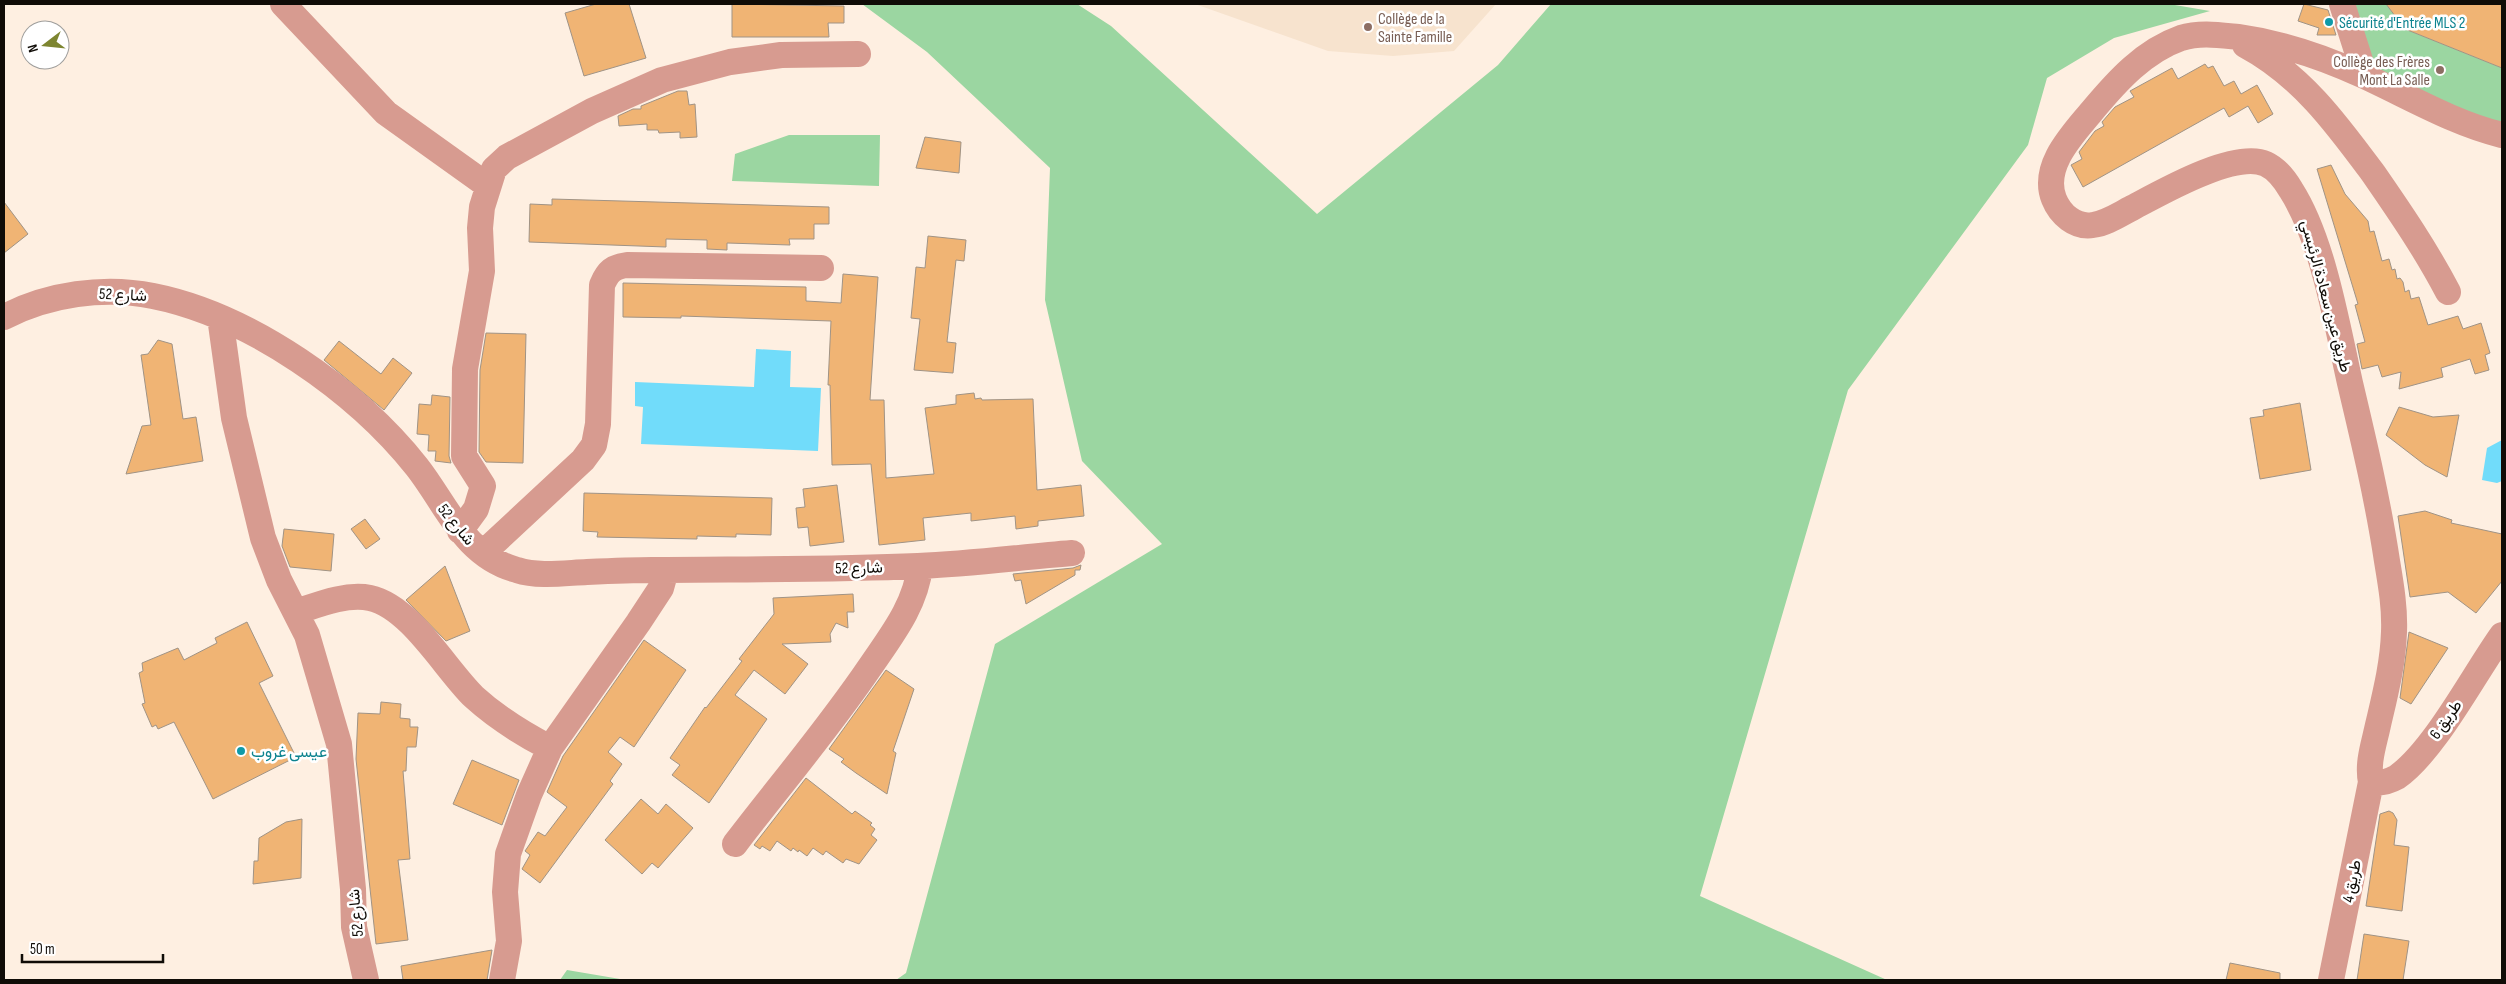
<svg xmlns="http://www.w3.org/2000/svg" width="2506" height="984" font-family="'Sofia Sans Condensed',Vazirmatn,sans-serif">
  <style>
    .built { fill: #f7e3ce }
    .green { fill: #9bd6a1 }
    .water { fill: #71dcfa }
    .building { fill: #f0b474; stroke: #a09385 }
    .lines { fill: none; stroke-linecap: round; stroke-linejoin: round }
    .minor { stroke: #d79b90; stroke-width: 26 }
    .culture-dot { fill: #0f9aa8; stroke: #fff; stroke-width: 2 }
    .education-dot { fill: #8d6e63; stroke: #fff; stroke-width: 2 }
    .labels { text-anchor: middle; stroke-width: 5; stroke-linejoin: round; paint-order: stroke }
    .education-label { font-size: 16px; fill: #785e54; stroke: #fff; text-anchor: start }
    .culture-label { font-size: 16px; fill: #0d838f; stroke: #fff; text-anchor: start }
    .street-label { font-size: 16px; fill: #100c07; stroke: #fff }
  </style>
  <rect width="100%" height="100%" fill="#feefe1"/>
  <path class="built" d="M 1195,4 L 1496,4 L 1454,51 L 1393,56 L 1328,51 Z"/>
  <path class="green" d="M 862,4 L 1077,4 L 1111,26 L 1317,214 L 1498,65 L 1551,4 L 2169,4 L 2210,11 L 2114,38 L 2047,78 L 2028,145 L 1848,390 L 1700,896 L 1887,980 L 896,980 L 906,973 L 995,644 L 1162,544 L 1082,461 L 1045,300 L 1050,168 L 927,52 Z
    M 2342,4 L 2386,4 L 2405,29 L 2502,68 L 2502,123 L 2457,109 L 2361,62 Z
    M 789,135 L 880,135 L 879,186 L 732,181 L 735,154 Z
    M 567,970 L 626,980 L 560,980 Z"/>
  <path class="water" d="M 756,349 L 791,351 L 790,387 L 821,388 L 818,451 L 641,444 L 643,407 L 635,406 L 635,382 L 754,387 Z
    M 2502,440 L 2502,481 L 2497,483 L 2482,480 L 2487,448 Z"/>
  <path class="building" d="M 596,4 L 629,4 L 646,58 L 584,76 L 565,13 Z
    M 732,4 L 844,6 L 844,23 L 828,23 L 829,37 L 732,37 Z
    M 2304,4 L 2328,10 L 2336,35 L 2317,35 L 2319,28 L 2298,21 Z
    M 2386,4 L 2502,4 L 2502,68 L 2405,29 Z
    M 2205,64 L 2208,68 L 2213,66 L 2224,86 L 2234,81 L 2241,94 L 2257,85 L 2273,114 L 2258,123 L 2248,106 L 2229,117 L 2224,108 L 2083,187 L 2071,165 L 2082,159 L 2079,152 L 2095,131 L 2104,126 L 2102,122 L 2115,107 L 2134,97 L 2130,91 L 2172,68 L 2178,79 Z
    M 678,91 L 687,91 L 689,105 L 695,104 L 697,137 L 680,138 L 680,132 L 659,133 L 658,130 L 647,130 L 647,124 L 619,126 L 618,116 L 633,109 L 641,109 L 641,106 Z
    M 925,137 L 961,142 L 959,173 L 916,168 Z
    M 2331,165 L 2345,194 L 2368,221 L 2370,232 L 2374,231 L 2382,261 L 2389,259 L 2392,270 L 2395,269 L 2397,279 L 2400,278 L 2403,282 L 2405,292 L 2409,290 L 2411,299 L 2419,297 L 2428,325 L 2458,316 L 2463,329 L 2481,323 L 2490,353 L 2485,355 L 2489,370 L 2475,374 L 2470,359 L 2441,368 L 2443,377 L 2399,389 L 2401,372 L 2382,377 L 2378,365 L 2362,369 L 2357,344 L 2365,342 L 2355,305 L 2358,304 L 2317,169 Z
    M 552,199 L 829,207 L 829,224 L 814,224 L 814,239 L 789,239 L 790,245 L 727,243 L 727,250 L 707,249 L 707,240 L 666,239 L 666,247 L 529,242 L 530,204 L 552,205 Z
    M 4,202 L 28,234 L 4,253 Z
    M 928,236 L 966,240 L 964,261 L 956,260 L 947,342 L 956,343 L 953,373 L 914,370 L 920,319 L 911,318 L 916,267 L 925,268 Z
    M 843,274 L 878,277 L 870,400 L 884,400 L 886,478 L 934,474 L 925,408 L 956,404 L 956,395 L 974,393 L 975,399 L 981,398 L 982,400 L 1033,399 L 1037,490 L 1081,485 L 1084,516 L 1038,521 L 1038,526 L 1016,529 L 1015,516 L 971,521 L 971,513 L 923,518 L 925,540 L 879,545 L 871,464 L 832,465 L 830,385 L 828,385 L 831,321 L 681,316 L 681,318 L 623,317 L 623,283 L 806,287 L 806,301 L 841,303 Z
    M 486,333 L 526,334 L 523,463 L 486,462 L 479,452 L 480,370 Z
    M 158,340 L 172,344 L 183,419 L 196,417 L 203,461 L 126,474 L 142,426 L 151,425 L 141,355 L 148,354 Z
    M 339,341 L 381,374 L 393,358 L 412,373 L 384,410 L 324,360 Z
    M 432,395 L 450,397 L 449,456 L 451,463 L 435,461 L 436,451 L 428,451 L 429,435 L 417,434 L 419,404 L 431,405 Z
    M 2300,403 L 2311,470 L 2260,479 L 2250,418 L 2264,416 L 2263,410 Z
    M 2399,407 L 2433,417 L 2459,415 L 2447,477 L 2425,465 L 2386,435 Z
    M 837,485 L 844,542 L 810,546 L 808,527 L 798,528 L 796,508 L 805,507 L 803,489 Z
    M 584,493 L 772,498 L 771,535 L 736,534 L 736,537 L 697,536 L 697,539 L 597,537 L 598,532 L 583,531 Z
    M 2425,511 L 2452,520 L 2451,523 L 2502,534 L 2502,581 L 2476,613 L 2448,592 L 2410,597 L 2398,516 Z
    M 365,519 L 380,539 L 366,549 L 351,529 Z
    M 284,529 L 334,534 L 331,571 L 290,567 L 282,546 Z
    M 1081,565 L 1080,570 L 1075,570 L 1075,575 L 1026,604 L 1021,580 L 1015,581 L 1013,574 L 1073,568 Z
    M 445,566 L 470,631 L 446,641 L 406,600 Z
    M 853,594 L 854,612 L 847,612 L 848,628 L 836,623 L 830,634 L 831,642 L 782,644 L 808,664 L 785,694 L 754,670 L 735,695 L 767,719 L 709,803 L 672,775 L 680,765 L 670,758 L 705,707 L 706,708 L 742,661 L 739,659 L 774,614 L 773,598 Z
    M 247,622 L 273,676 L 259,683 L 296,757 L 213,799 L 174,722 L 158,729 L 156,725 L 152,727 L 142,704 L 145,703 L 139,673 L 143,671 L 142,663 L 178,648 L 184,660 L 217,643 L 215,638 Z
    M 2409,632 L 2448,648 L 2411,704 L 2400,698 Z
    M 644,640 L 686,670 L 634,747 L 620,737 L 608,752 L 622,764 L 610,781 L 613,784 L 540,883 L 522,869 L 530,855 L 525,851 L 538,832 L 545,836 L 567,807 L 547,792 L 563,756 Z
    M 886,670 L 914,689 L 893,751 L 896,753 L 887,794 L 856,773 L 841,762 L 844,759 L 829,749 Z
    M 381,702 L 401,704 L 400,718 L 410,719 L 410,727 L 418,727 L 416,747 L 407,747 L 406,771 L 403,771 L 410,859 L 398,860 L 408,940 L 376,944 L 356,759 L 358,713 L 380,714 Z
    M 472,760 L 519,780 L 502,825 L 453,804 Z
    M 806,778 L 852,814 L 855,811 L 872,823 L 870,825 L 875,829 L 871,835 L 877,840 L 859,864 L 846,859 L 843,863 L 826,851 L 823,855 L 813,848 L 807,856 L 799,850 L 798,852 L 793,848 L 791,851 L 777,841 L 770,851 L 762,846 L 760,849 L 754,845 Z
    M 641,799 L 658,814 L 666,804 L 693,828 L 658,868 L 652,863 L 642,874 L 605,840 Z
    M 2389,811 L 2393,813 L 2397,820 L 2394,845 L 2409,847 L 2402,911 L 2366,906 L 2380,814 Z
    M 302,819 L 301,878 L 253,884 L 254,861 L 258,861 L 259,838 L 286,822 Z
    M 2364,934 L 2409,941 L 2403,980 L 2357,980 Z
    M 492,950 L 487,980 L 403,980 L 401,966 Z
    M 2230,963 L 2280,973 L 2280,980 L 2226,980 Z"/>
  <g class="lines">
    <path class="minor" d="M 283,4 L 386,113 L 488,186
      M 2342,4 L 2365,76
      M 2245,45 C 2301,75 2336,123 2373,173 C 2400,212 2426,250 2448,292
      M 4,317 C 48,294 104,286 153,296 C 249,315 357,391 417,467 C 447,505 464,556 517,570 C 539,577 564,573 587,572 C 609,571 631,570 652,570 C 741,569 830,570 918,566 C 970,564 1021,557 1072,553
      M 220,317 L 234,418 L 263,538 L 279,580 L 307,635 L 339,744 L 353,889 L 354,927 L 366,980
      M 460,531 L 476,509 L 483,486 L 464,456 L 465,369 L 482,271 L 480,228 L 482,207 L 494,169 L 507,157 L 592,111 L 662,80 L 730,62 L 781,55 L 858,54
      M 483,553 L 583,460 L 594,445 L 598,424 L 602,285 C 608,271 613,267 627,265 L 821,268
      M 296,612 C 317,605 346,593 370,598 C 411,607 445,669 474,697 C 497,718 523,734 550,748
      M 2371,782 C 2381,784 2388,782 2397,777 C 2435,750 2474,674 2502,635
      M 735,844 C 780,785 828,729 870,667 C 891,636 916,605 920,566
      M 502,980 L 509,941 L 505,892 L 508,854 L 529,795 L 550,748 L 638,623 L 661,588 L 666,570
      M 2331,980 L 2371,782 C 2367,763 2374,744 2378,725 C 2385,695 2393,664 2394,632 C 2395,608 2391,585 2387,561 C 2378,501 2364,442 2350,383 C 2337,325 2323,240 2291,190 C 2285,180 2277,169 2266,164 C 2235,150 2162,192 2132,208 C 2120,214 2107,223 2093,225 C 2075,228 2060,214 2054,199 C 2041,166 2073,134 2092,111 C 2117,81 2144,51 2181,38 C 2200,32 2219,35 2238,37 C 2281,43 2323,57 2362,75 C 2408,96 2453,123 2502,135"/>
  </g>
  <g class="culture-dot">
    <circle cx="2329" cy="22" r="5"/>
    <circle cx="241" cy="751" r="5"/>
  </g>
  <g class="education-dot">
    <circle cx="1368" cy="27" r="5"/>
    <circle cx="2440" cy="70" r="5"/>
  </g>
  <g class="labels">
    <g class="education-label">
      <text x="1378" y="24">Collège de la<tspan x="1378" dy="18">Sainte Famille</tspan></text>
      <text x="2430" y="67" text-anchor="end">Collège des Frères<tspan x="2430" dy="18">Mont La Salle</tspan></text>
    </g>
    <g class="culture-label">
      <text x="2339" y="28">Sécurité d'Entrée MLS 2</text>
      <text x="251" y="757">عيسى غروب</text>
    </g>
    <g class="street-label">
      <text transform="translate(123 294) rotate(3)" y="6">شارع 52</text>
      <text transform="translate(2327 296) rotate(75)" y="6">طريق عين سعادة الرئيسي</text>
      <text transform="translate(457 524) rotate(51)" y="6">شارع 52</text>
      <text transform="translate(859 567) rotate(-1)" y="6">شارع 52</text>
      <text transform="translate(2445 719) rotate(-55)" y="6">طريق 6</text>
      <text transform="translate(2351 881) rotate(-79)" y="6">طريق 4</text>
      <text transform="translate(355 913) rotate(-95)" y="6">شارع 52</text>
    </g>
  </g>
  <rect width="2506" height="984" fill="none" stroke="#100c07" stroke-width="10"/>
  <g transform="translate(45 45) rotate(254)"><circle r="24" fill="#ffffff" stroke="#9f9e9c"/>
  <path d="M0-4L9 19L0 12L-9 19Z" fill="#7d8530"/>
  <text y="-8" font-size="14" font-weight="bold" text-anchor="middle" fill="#100c07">N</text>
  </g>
  <path d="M22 954v8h141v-8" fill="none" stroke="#100c07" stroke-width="2.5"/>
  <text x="30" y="954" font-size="15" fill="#100c07" stroke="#ffffff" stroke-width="4" paint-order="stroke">50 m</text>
</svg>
